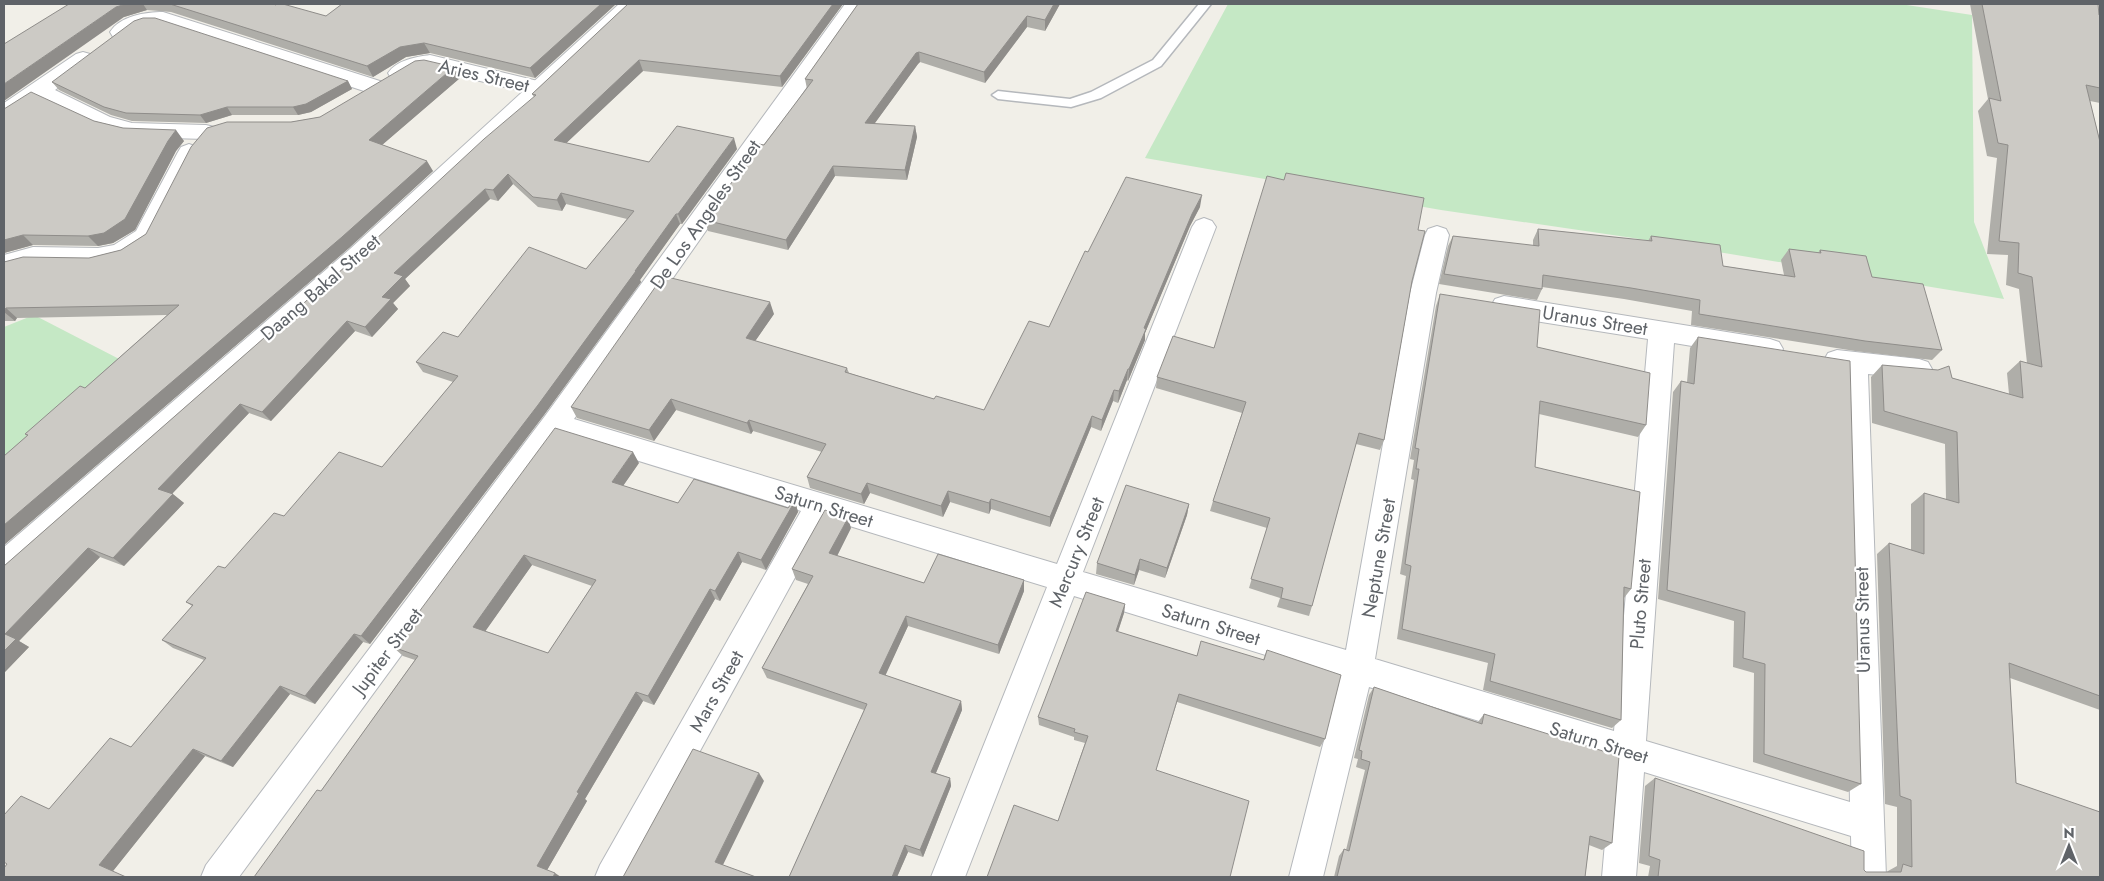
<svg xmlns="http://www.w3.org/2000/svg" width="2104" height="881" font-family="Jost,sans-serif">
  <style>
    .green { fill: #c5e8c5 }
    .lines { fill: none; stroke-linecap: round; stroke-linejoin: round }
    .service-casing { stroke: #b5b8bc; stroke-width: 3 }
    .minor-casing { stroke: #b5b8bc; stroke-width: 2 }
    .tertiary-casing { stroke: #b5b8bc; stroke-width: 2 }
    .service { fill: #fff; fill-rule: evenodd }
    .minor { fill: #fff; fill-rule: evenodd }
    .tertiary { fill: #fff; fill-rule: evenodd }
    .wall { fill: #afaea9; fill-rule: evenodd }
    .shaded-wall { fill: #8f8d8a }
    .building { fill: #cccac5; stroke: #8f8d8a; fill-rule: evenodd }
    .labels { text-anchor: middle; stroke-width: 4.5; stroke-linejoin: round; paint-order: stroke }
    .street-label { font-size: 19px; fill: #5f6368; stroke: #fff }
  </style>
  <rect width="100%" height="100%" fill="#f1efe8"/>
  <path class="green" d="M 1228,4 L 1900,4 L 1972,15 L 1974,222 L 2004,299 L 1633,238 L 1441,210 L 1145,158 Z
    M 34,315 L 123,361 L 4,463 L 4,327 Z"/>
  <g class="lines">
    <defs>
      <path id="service" d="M 1199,4 L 1211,4 L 1161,66 L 1101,98 L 1071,107 L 998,99 L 992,95 L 998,91 L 1070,99 L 1091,92 L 1153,60 Z"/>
      <path id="minor" d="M 845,4 L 865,4 L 574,419 L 1057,564 L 1192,227 L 1196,221 L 1204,218 L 1212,221 L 1216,227 L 1083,572 L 1346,650 L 1410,293 L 1425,235 L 1428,229 L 1437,226 L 1446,229 L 1449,235 L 1436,293 L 1375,659 L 1614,731 L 1648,339 L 1504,316 L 1495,313 L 1491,306 L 1495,299 L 1504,296 L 1770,339 L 1779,342 L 1783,349 L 1779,356 L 1770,359 L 1674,343 L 1646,741 L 1850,802 L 1842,371 L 1828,367 L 1824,360 L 1828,353 L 1837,350 L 1919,359 L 1928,362 L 1932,369 L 1928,376 L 1919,379 L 1868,374 L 1886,877 L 1852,877 L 1851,836 L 1644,772 L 1636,877 L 1602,877 L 1612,762 L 1369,687 L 1323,877 L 1289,877 L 1340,678 L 1074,596 L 965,877 L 931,877 L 1047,587 L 827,519 L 631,877 L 595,877 L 600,865 L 801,511 L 561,437 L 239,877 L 201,877 L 206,865 L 545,416 Z
        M 163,12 L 383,82 L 386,87 L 383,92 L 375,94 L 367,92 L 161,24 C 142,25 129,41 113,37 L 110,32 C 120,16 145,12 163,12 Z
        M 83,52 L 90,54 L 94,59 L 90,64 L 55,90 L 110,117 L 132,123 L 206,125 L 214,127 L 217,132 L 214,137 L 206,139 L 132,137 L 95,128 L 40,100 L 12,118 L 4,120 L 4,103 L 76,54 Z
        M 430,55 L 546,83 L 549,88 L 546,93 L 538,95 L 430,69 C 416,71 406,82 391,78 L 388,73 C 397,60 415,57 430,55 Z
        M 189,144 L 197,147 L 200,152 L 154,243 L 130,258 L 98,266 L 33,265 L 4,273 L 4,255 L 33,247 L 98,248 L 114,245 L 136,231 L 178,152 L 181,147 Z"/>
      <path id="tertiary" d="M 619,4 L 641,4 L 368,261 L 14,574 L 4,578 L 4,547 L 350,249 Z"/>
    </defs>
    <use href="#service" class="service-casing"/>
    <use href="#minor" class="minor-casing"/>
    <use href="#tertiary" class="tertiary-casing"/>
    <use href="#service" class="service"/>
    <use href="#minor" class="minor"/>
    <use href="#tertiary" class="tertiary"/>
  </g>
  <path class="wall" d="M 69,4 L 273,4 L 326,16 L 616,4 L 535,78 L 430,53 L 406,57 L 373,77 L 171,12 L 147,10 L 124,17 Z
    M 628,4 L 843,4 L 782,87 L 643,71 L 566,143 L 649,162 L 737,149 L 682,224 L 680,224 L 640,280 L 641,282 L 544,415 L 370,644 L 363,642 L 315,704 L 290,694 L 233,767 L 205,756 L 113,871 L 4,877 L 49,809 L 131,747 L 204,660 L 173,648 L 162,640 L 192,606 L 186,602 L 284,516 L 382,467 L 453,382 L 423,372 L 416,362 L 458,337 L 586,269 L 627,219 L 566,204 L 562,211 L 538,207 L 513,184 L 498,201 L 490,199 L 405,279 L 410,286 L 393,303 L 398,309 L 372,337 L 355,331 L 271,421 L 249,413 L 172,494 L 184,503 L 124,566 L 100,557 L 19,641 L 29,647 L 4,673 L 4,566 L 362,252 L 534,97 L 532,94 Z
    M 858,4 L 1060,4 L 1045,31 L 1027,27 L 985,83 L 920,62 L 918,64 L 874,124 L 915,126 L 917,137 L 907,180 L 835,176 L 788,250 L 708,231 L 705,220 L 807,89 L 805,79 Z
    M 1967,4 L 2098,4 L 2099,15 L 2100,16 L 2100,103 L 2090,101 L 2100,142 L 2100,710 L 2010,678 L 2016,783 L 2100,877 L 1648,877 L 1650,866 L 1639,863 L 1645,786 L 1655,778 L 1864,870 L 1866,872 L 1887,872 L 1888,871 L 1897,866 L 1897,807 L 1885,804 L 1877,554 L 1889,543 L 1911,550 L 1911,504 L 1924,493 L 1946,500 L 1945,444 L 1872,423 L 1871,377 L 1882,365 L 1952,378 L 2009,394 L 2007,373 L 2020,361 L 2027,363 L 2019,289 L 2006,285 L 2008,255 L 1987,254 L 1997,158 L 1987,156 L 1978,111 L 1988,99 L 1970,4 Z
    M 460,78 L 382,145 L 433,171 L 349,248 L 4,545 L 4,456 L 27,436 L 25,434 L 85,388 L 167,315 L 17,318 L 15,321 L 4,321 L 4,262 L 89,258 L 121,250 L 146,234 L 291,122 L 320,117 Z
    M 348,81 L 352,89 L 311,112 L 298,115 L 232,115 L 206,123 L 132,121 L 111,115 L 59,90 L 52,82 Z
    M 4,109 L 94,121 L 123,128 L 184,141 L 176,151 L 135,230 L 113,243 L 98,246 L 33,245 L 4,253 Z
    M 1200,207 L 1190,226 L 1145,333 L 1145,340 L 1128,381 L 1127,380 L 1118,403 L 1113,401 L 1101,431 L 1091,427 L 1050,527 L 991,509 L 989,514 L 950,502 L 943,517 L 870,493 L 864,504 L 810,488 L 807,477 L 822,452 L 753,431 L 751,434 L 676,410 L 654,441 L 577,418 L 571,407 L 774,314 L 755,341 L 847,368 L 849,373 L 934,399 L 984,410 L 1049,327 L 1088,252 Z
    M 1538,229 L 1648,241 L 1651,236 L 1723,266 L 1784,275 L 1781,260 L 1789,249 L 1818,253 L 1820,250 L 1872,277 L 1942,350 L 1932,360 L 1855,351 L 1691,325 L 1692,311 L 1624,299 L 1542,287 L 1542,289 L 1537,300 L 1439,284 L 1448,246 L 1453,236 L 1533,246 L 1533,240 Z
    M 1418,230 L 1412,281 L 1384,440 L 1380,450 L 1356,444 L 1312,606 L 1309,616 L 1277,607 L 1280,598 L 1249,588 L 1267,528 L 1210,511 L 1213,501 L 1242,413 L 1156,388 L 1157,377 L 1214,348 Z
    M 1440,294 L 1537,347 L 1646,425 L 1638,437 L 1539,414 L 1535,467 L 1631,589 L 1624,598 L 1621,720 L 1612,728 L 1483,690 L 1488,663 L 1397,639 L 1406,576 L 1400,574 L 1414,480 L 1411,479 L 1414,460 L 1410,459 L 1436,306 Z
    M 1698,337 L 1861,784 L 1848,792 L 1753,762 L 1754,673 L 1733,667 L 1734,621 L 1658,599 L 1673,392 L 1681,381 L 1687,382 L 1690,348 Z
    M 639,463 L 623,486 L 678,503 L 788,508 L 795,501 L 798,512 L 766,570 L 742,562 L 720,601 L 715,599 L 654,705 L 643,701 L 585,799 L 587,801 L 547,870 L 321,791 L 415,660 L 403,656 L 393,647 ZM 532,565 L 592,586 L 548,653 L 485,631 Z
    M 1189,504 L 1187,515 L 1165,578 L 1139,570 L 1134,585 L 1096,574 L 1097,563 Z
    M 851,528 L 837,556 L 924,583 L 1024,580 L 1024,591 L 999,654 L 908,626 L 885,675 L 961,701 L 962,710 L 936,773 L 950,778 L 951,786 L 923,857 L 908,852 L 897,877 L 789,877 L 864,710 L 767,678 L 762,668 L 808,584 L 796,580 L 792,569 Z
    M 1125,604 L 1124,613 L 1118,632 L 1197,656 L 1263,660 L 1267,650 L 1325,739 L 1320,747 L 1177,702 L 1058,821 L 1085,743 L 1074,740 L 1074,737 L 1039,725 L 1038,717 Z
    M 1374,687 L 1478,722 L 1484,714 L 1612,843 L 1602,850 L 1589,845 L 1585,877 L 1334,877 L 1339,856 L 1344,849 L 1346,850 L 1365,770 L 1356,767 L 1358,759 L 1354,758 L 1369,695 Z"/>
  <path class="shaded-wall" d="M 126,4 L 143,4 L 147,10 L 124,17 L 4,101 L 4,84 L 116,7 Z
    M 601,4 L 616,4 L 535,78 L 530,68 Z
    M 833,4 L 843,4 L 782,87 L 780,76 Z
    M 1054,4 L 1060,4 L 1045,31 L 1045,20 Z
    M 1027,16 L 1027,27 L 985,83 L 984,72 Z
    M 424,43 L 430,53 L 406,57 L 373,77 L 367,66 L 400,47 Z
    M 919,52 L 920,62 L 918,64 L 867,134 L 865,123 L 916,53 Z
    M 639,60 L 643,71 L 559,150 L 554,140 Z
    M 454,67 L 460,78 L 375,151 L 369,140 Z
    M 348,81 L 352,89 L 311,112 L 298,115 L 293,107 Z
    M 227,107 L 232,115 L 206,123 L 200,115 Z
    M 915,126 L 917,137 L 907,180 L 905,170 Z
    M 176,130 L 184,141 L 176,151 L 135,230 L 113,243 L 98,246 L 88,236 Z
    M 734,138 L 737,149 L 682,224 L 678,214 Z
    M 427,161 L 433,171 L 349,248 L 4,545 L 4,525 Z
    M 833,166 L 835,176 L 788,250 L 786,240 Z
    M 508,174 L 513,184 L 498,201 L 493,190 Z
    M 485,189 L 490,199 L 405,279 L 410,286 L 393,303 L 398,309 L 372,337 L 365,327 L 382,297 L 394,273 Z
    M 561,193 L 566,204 L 562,211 L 557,200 Z
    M 1202,195 L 1200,207 L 1190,226 L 1145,333 L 1145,340 L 1128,381 L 1129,369 L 1144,328 L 1192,214 Z
    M 676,214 L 680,224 L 640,280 L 641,282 L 544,415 L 370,644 L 361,636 L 635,271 Z
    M 23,235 L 33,245 L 4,253 L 4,240 Z
    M 770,302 L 774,314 L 749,350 L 746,338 Z
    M 6,308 L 17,318 L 15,321 L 4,312 Z
    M 347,321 L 355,331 L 271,421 L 262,412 Z
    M 1128,369 L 1127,380 L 1118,403 L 1119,391 Z
    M 1114,390 L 1113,401 L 1101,431 L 1102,420 Z
    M 671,399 L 676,410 L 654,441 L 649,430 Z
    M 240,404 L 249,413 L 168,498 L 158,489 Z
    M 1092,416 L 1091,427 L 1050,527 L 1050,517 Z
    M 749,420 L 753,431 L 751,434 L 747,423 Z
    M 633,452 L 639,463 L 618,493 L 612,482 Z
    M 867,483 L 870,493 L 864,504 L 861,494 Z
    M 948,491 L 950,502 L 943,517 L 941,506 Z
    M 173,494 L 184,503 L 124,566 L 113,558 Z
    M 991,499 L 991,509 L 989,514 L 989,503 Z
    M 795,501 L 798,512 L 766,570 L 761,560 Z
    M 1189,504 L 1187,515 L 1165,578 L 1167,568 Z
    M 848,518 L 851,528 L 833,564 L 829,553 Z
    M 88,548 L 100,557 L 19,641 L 29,647 L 4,673 L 4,651 L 5,634 Z
    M 738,552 L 742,562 L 720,601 L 715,591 Z
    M 524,555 L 532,565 L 482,636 L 473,627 Z
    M 1140,559 L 1139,570 L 1134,585 L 1135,575 Z
    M 1024,580 L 1024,591 L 999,654 L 998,645 Z
    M 710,589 L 715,599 L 654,705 L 648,696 Z
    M 1125,604 L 1124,613 L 1115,640 L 1116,631 Z
    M 906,616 L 908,626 L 882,683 L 879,673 Z
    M 354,634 L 363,642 L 315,704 L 305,696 Z
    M 280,686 L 290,694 L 233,767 L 221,761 Z
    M 636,692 L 643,701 L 585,799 L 587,801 L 546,872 L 537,866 L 577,792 Z
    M 1179,694 L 1177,702 L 1154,777 L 1156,770 Z
    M 961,701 L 962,710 L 933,780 L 931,772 Z
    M 193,749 L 205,756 L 113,871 L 127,877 L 99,865 Z
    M 759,773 L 764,781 L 721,869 L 715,862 Z
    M 950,778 L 951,786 L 923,857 L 920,850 Z
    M 905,845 L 908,852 L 897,877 L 892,877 Z
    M 555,873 L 561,877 L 553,877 Z"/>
  <path class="building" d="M 69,4 L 126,4 L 116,7 L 4,84 L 4,44 Z
    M 170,4 L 273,4 L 276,5 L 277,4 L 283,4 L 326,16 L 342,4 L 601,4 L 530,68 L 424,43 L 400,47 L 367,66 Z
    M 628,4 L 833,4 L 780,76 L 639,60 L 554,140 L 649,162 L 677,126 L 734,138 L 678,214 L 676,214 L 635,271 L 636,271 L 538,405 L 361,636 L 354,634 L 305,696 L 280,686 L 221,761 L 193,749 L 99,865 L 126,877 L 4,877 L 4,868 L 7,864 L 4,862 L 4,815 L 21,796 L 49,809 L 110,738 L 131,747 L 206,658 L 162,640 L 193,605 L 186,602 L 218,566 L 225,568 L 274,513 L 284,516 L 339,452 L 382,467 L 458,376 L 416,362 L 443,332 L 458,337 L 529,247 L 586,269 L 634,211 L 561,193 L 557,200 L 533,197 L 508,174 L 493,190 L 485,189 L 394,273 L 403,276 L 382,297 L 391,299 L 365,327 L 347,321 L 262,412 L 240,404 L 158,489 L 173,494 L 113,558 L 88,548 L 5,634 L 16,639 L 4,651 L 4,566 L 362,252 L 484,139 L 536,95 L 532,94 Z
    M 858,4 L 1054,4 L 1045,20 L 1027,16 L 984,72 L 919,52 L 916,53 L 865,123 L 915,126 L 905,170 L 833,166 L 786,240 L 705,220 L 759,144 L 764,145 L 813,80 L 805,79 Z
    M 1982,4 L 2098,4 L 2099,15 L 2100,16 L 2100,88 L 2086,85 L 2100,142 L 2100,696 L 2009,663 L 2016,783 L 2100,812 L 2100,877 L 1658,877 L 1660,860 L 1649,856 L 1655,778 L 1864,851 L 1864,870 L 1866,872 L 1901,872 L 1903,864 L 1912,867 L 1911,800 L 1900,796 L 1889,543 L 1924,554 L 1924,493 L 1959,503 L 1957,432 L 1884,411 L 1882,365 L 1938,370 L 1949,366 L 1952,378 L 2023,398 L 2020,361 L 2042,367 L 2032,277 L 2018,273 L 2019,243 L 1999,241 L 2008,145 L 1998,143 L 1989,98 L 2001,101 Z
    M 143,18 L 155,18 L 348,81 L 306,104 L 293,107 L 227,107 L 200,115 L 126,113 L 104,107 L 52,82 L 134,21 Z
    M 424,60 L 454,67 L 369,140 L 427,161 L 342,237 L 4,525 L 4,456 L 28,435 L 25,434 L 80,386 L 85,388 L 179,305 L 6,308 L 4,311 L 4,262 L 23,257 L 89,258 L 121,250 L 146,234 L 191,147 L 207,128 L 227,122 L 291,122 L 320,117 L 415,61 Z
    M 31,92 L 94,121 L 123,128 L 176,130 L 168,141 L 125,219 L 104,233 L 88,236 L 23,235 L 4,240 L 4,109 Z
    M 1286,173 L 1424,198 L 1418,230 L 1425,231 L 1412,281 L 1384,440 L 1359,433 L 1312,606 L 1281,598 L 1283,588 L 1251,579 L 1270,518 L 1213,501 L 1246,402 L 1157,377 L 1173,336 L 1214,348 L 1267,176 L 1284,180 Z
    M 1126,177 L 1202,195 L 1192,214 L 1144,328 L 1146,329 L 1129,369 L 1128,369 L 1119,391 L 1114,390 L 1102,420 L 1092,416 L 1050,517 L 991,499 L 989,503 L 948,491 L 941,506 L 867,483 L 861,494 L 807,477 L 826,444 L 749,420 L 747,423 L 671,399 L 649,430 L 571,407 L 663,276 L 770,302 L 746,338 L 847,368 L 845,372 L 934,399 L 936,396 L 984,410 L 1029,321 L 1049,327 L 1085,251 L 1088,252 Z
    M 1538,229 L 1652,241 L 1651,236 L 1720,245 L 1723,266 L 1795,277 L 1789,249 L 1821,253 L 1820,250 L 1866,256 L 1872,277 L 1923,284 L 1942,350 L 1865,341 L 1699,314 L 1700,300 L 1631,288 L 1543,275 L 1542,289 L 1444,274 L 1453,236 L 1539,246 Z
    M 1440,294 L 1540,310 L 1537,347 L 1650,373 L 1646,425 L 1540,401 L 1535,467 L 1640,492 L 1631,589 L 1624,587 L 1621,720 L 1490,681 L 1495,654 L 1402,629 L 1411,566 L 1405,564 L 1419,469 L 1416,469 L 1419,449 L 1415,448 Z
    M 1698,337 L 1850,361 L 1861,784 L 1764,754 L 1765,664 L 1743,658 L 1745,612 L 1667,590 L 1681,381 L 1694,384 Z
    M 555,428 L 633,452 L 612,482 L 678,503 L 694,479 L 788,508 L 793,501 L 795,501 L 761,560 L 738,552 L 715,591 L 710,589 L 648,696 L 636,692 L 577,792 L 579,793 L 537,866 L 555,873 L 553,877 L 254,877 L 317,790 L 321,791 L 418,656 L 393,647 ZM 524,555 L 596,580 L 548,653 L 473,627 Z
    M 1126,485 L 1189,504 L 1167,568 L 1140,559 L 1135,575 L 1097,563 Z
    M 825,510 L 848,518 L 829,553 L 924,583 L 938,554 L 1024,580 L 998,645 L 906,616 L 879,673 L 961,701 L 931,772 L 950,778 L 920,850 L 905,845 L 892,877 L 789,877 L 867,704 L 762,668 L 813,576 L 792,569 Z
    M 1086,592 L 1125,604 L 1116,631 L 1197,656 L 1201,641 L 1264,660 L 1267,650 L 1341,675 L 1325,739 L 1179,694 L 1156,770 L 1249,801 L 1230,877 L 987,877 L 1014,805 L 1058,821 L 1088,736 L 1074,732 L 1075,729 L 1038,717 Z
    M 1374,687 L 1482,724 L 1484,714 L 1619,756 L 1612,843 L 1590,836 L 1585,877 L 1337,877 L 1344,849 L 1349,851 L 1370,762 L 1361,759 L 1362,751 L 1359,750 Z
    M 693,749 L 759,773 L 715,862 L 756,877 L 623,877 Z"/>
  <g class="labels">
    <g class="street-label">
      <text transform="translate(484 75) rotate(13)" y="7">Aries Street</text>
      <text transform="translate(705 214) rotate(-55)" y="7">De Los Angeles Street</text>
      <text transform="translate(320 287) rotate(-41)" y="7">Daang Bakal Street</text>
      <text transform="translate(1595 320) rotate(9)" y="7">Uranus Street</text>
      <text transform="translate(824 506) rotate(17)" y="7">Saturn Street</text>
      <text transform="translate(1076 552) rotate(-68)" y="7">Mercury Street</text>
      <text transform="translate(1378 558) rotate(-80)" y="7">Neptune Street</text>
      <text transform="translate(1640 604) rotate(-85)" y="7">Pluto Street</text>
      <text transform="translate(1862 620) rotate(-91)" y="7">Uranus Street</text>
      <text transform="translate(1211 624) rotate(17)" y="7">Saturn Street</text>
      <text transform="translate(387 651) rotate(-53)" y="7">Jupiter Street</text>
      <text transform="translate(716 691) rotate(-61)" y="7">Mars Street</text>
      <text transform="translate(1599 742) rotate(17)" y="7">Saturn Street</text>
    </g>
  </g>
  <rect width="2104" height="881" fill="none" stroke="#5f6368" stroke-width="10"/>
  <g transform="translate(2069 846)" stroke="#ffffff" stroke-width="4" paint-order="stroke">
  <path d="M0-4L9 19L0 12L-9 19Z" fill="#5f6368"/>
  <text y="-8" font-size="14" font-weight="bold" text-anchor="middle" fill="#5f6368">N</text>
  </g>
</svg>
